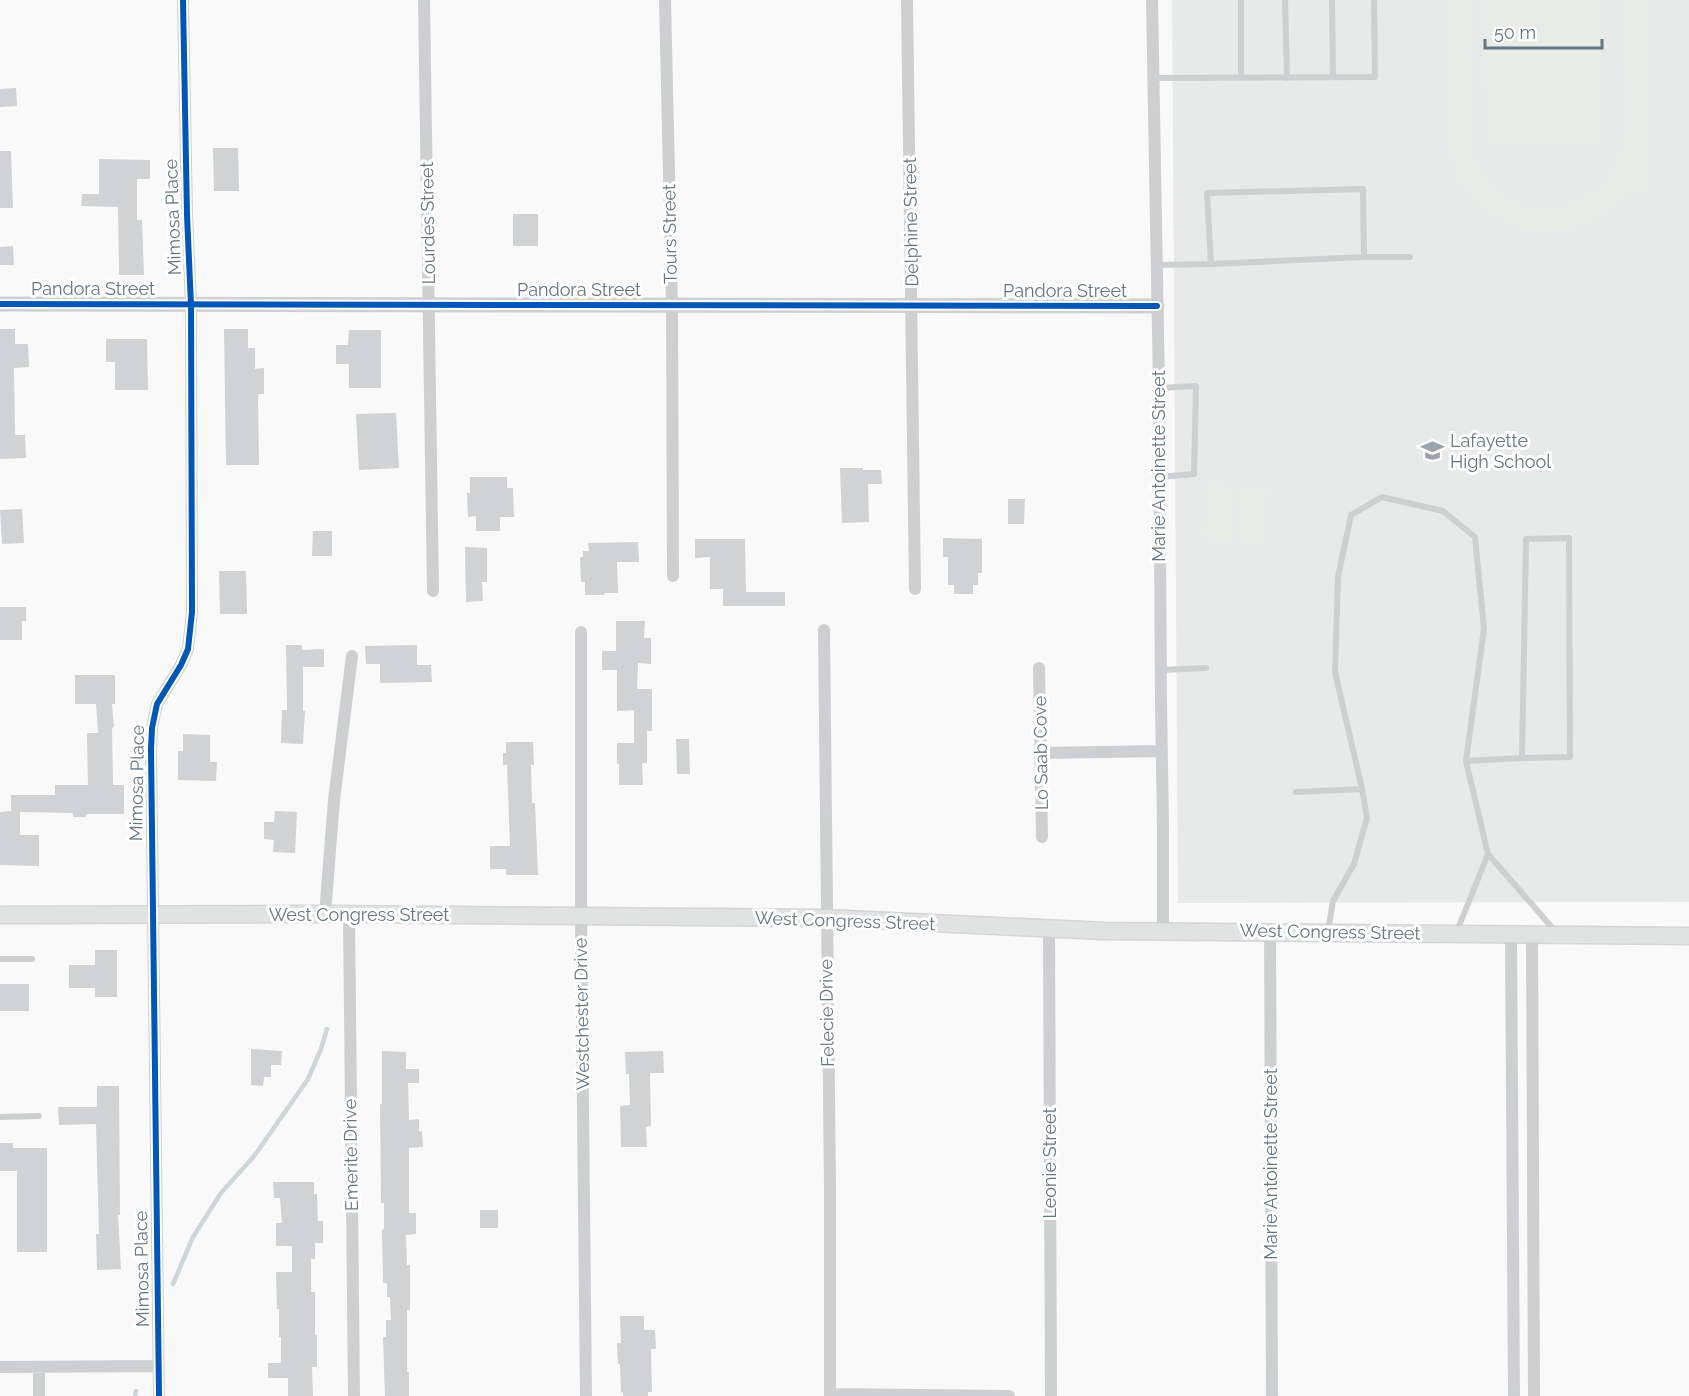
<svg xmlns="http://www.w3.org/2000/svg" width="1689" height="1396" font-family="Raleway,sans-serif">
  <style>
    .built { fill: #e8e9e9 }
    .green { fill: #e8ebe6 }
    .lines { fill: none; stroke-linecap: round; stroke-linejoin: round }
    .stream { stroke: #ced6d9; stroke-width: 4.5 }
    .building { fill: #d0d2d3 }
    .secondary-casing { stroke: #d5d6d7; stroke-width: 19 }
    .service { stroke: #cecfd0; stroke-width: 6 }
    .minor { stroke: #cecfd0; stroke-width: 12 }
    .tertiary { stroke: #cecfd0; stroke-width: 15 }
    .secondary { stroke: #e1e2e2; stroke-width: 16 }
    .cycleway-casing { stroke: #fff; stroke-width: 10 }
    .cycleway { stroke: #0057b8; stroke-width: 6 }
    .labels { text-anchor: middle; stroke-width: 6; stroke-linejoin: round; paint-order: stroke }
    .street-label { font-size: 18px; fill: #657683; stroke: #fff }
    .poi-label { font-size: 18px; fill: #657683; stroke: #fff; text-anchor: start }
  </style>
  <rect width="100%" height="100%" fill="#f9f9f9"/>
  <path class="built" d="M 1172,0 L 1689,0 L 1689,902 L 1178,903 Z"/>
  <path class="green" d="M 1447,0 L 1467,0 C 1467,34 1467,68 1468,101 C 1468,119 1465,140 1472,156 C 1504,238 1617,222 1627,132 L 1625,0 L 1646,0 L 1649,192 C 1642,192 1631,191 1626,193 C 1622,195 1619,200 1615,203 C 1606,211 1596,218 1584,223 C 1541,241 1487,222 1463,183 C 1456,172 1452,160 1450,148 Z
    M 1483,0 L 1599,0 L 1602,143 L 1487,146 Z
    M 1207,484 L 1233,486 L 1231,541 L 1205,540 Z
    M 1242,486 L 1267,487 L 1265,543 L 1239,541 Z"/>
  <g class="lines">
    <path class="stream" d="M 173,1284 L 193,1237 L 221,1193 L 255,1155 L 308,1079 L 321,1049 L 327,1029
      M 135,1396 L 136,1391"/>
  </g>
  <path class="building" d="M 16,88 L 17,106 L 0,107 L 0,89 Z
    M 213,148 L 238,148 L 239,191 L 214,191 Z
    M 0,151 L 11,151 L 13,208 L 0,208 Z
    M 99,159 L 150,160 L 150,179 L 137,179 L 137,220 L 142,220 L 144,275 L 119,275 L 118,207 L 81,206 L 82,194 L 99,194 Z
    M 513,214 L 538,214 L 538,246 L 513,246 Z
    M 13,246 L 14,265 L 0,265 L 0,247 Z
    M 0,329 L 15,329 L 15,344 L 28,344 L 29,367 L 14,368 L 15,435 L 25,435 L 26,458 L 0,459 Z
    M 224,329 L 248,329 L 248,348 L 255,348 L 255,369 L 264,368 L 264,394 L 259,394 L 258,396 L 259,465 L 226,465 Z
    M 349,330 L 381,330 L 381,388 L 349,388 L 349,364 L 336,364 L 336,345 L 348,345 Z
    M 106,339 L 147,339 L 148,390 L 115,390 L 115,362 L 106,362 Z
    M 396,413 L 399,468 L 359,470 L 356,414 Z
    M 840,468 L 863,468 L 863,470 L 881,470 L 882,484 L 868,484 L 869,522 L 842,523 Z
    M 470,477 L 507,477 L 507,488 L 513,488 L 514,517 L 500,517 L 500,531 L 476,531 L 476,516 L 468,517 L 467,493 L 470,493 Z
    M 1008,499 L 1025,499 L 1024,524 L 1008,524 Z
    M 22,509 L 24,543 L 2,544 L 0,510 Z
    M 313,531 L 332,531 L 332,556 L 312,556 Z
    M 943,538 L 982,539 L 982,573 L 978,573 L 978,585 L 973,585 L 973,594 L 954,594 L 954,585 L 948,585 L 948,557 L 943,557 Z
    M 695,539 L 745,539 L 746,592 L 785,592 L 785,606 L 723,606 L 723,589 L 710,589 L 710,557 L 695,558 Z
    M 638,542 L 639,562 L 617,562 L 618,593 L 604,593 L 605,595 L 585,595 L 585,582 L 581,582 L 580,557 L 583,557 L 583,551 L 589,551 L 588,543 Z
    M 465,547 L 487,548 L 487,582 L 482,582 L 483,601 L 466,602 Z
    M 219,571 L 246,571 L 247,614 L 220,614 Z
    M 0,607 L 26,607 L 26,621 L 22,621 L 22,640 L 0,640 Z
    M 616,621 L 645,621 L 644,638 L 651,638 L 651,664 L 638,663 L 637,689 L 652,689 L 652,731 L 647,731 L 647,763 L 642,763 L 643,785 L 619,785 L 619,764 L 617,764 L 617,743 L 634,743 L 634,710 L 617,711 L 617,670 L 602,670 L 602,651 L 616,651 Z
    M 286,645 L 302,645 L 302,650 L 324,649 L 324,667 L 303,667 L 303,711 L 305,711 L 303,744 L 281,743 L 282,710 L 287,710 Z
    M 417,645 L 417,665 L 431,665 L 432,682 L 380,683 L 380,664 L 366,664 L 365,646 Z
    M 75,675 L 115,675 L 115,704 L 112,704 L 114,727 L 112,728 L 113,785 L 124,785 L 124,814 L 86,814 L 86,817 L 73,817 L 73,813 L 20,812 L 20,835 L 39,835 L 39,866 L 0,865 L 0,812 L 11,811 L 11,795 L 55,795 L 55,785 L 88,785 L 87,733 L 98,733 L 96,704 L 75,704 Z
    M 183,734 L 210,735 L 210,762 L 217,762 L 216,781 L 178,780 L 178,751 L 183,751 Z
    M 676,739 L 689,739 L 690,774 L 677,774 Z
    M 506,742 L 533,742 L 534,765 L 531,765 L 532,803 L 535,803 L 538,875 L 506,875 L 506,869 L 490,869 L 490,846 L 510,846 L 507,765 L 503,765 L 503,753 L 506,753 Z
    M 275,811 L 297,812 L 295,853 L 273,852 L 274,840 L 264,839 L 264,822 L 274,822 Z
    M 95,950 L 117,950 L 117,997 L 95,997 L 95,988 L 69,988 L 69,965 L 95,965 Z
    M 0,984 L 29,984 L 29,1011 L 0,1011 Z
    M 251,1049 L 282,1051 L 281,1065 L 271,1065 L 271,1077 L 264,1077 L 263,1086 L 251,1085 Z
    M 382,1051 L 406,1052 L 406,1069 L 419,1069 L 419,1083 L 408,1083 L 409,1120 L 419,1119 L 419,1131 L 422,1132 L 423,1147 L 409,1148 L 409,1213 L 416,1213 L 416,1234 L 406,1235 L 407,1265 L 410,1265 L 410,1310 L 407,1310 L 407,1372 L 409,1372 L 409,1396 L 385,1396 L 383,1337 L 386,1337 L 386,1320 L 391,1320 L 390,1297 L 387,1297 L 387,1283 L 383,1283 L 382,1230 L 384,1229 L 384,1203 L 381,1203 L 380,1104 L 382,1104 Z
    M 663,1051 L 664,1073 L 650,1073 L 651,1126 L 646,1127 L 647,1147 L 621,1147 L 620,1106 L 630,1105 L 629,1074 L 626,1074 L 625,1052 Z
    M 97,1086 L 119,1086 L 120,1215 L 118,1215 L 121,1269 L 97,1270 L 96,1234 L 99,1234 L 96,1124 L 59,1125 L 58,1107 L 97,1107 Z
    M 0,1143 L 13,1143 L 13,1148 L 47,1148 L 47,1252 L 17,1252 L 17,1171 L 0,1171 Z
    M 273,1182 L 314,1182 L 314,1194 L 317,1194 L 318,1221 L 323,1221 L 323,1243 L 315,1243 L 315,1259 L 311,1259 L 311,1292 L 315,1292 L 315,1335 L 317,1335 L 317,1367 L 312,1367 L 313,1396 L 288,1396 L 288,1378 L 268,1378 L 268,1363 L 281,1363 L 281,1337 L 279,1337 L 279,1309 L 277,1309 L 276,1272 L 292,1272 L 292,1246 L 276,1246 L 276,1223 L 282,1223 L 280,1198 L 274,1198 Z
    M 480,1210 L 498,1210 L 498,1228 L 480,1228 Z
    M 620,1316 L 644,1316 L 644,1330 L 655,1330 L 656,1349 L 651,1349 L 652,1392 L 648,1392 L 648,1396 L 623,1396 L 623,1392 L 621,1393 L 620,1364 L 618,1364 L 617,1343 L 621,1343 Z"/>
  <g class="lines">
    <defs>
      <path id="secondary" d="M 0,915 L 325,914 L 826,918 L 1104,931 L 1689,936"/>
    </defs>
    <use href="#secondary" class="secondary-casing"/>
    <path class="service" d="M 1241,0 L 1241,78
      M 1285,0 L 1287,78
      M 1332,0 L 1333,77
      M 1153,78 L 1375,77 L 1374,0
      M 1211,264 L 1364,257
      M 1157,265 L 1211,264 L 1207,193 L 1363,189 L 1364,257 L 1410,257
      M 1159,388 L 1196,386 L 1194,474 L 1159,477
      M 1569,538 L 1570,757 L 1522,758 L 1526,539 Z
      M 1160,670 L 1206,668
      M 1466,761 L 1522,758
      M 1362,789 L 1335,672 L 1338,577 L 1351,515 L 1382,497 L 1443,511 L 1475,537 L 1484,629 L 1466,761 L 1488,854 L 1556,932
      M 1296,792 L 1362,789 L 1367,818 L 1354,864 L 1333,901 L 1328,931
      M 1457,931 L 1488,854
      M 0,959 L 32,959
      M 0,1117 L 39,1116"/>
    <path class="minor" d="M 424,0 L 433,591
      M 665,0 L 672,305 L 673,576
      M 907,0 L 915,589
      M 1152,0 L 1159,388 L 1161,704 L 1163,827 L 1163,931
      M 824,630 L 830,1186 L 830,1396
      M 581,632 L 581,917 L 586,1396
      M 1039,668 L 1042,837
      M 1041,753 L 1162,751
      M 325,914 L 334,800 L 352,656
      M 349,914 L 354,1396
      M 1049,929 L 1051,1396
      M 1270,931 L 1272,1396
      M 1511,935 L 1514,1396
      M 1532,935 L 1534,1396
      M 0,1367 L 158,1366
      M 39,1367 L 39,1396
      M 830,1394 L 1009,1396
      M 159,1396 L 151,749 L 152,728 L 157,704 L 181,665 L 188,649 L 192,612 L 191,305 L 187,215 L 183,0"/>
    <path class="tertiary" d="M 0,304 L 1157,306"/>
    <use href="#secondary" class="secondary"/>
    <defs>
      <path id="cycleway" d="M 0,304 L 1157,306
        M 159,1396 L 151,749 L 152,728 L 157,704 L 181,665 L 188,649 L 192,612 L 191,305 L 187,215 L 183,0"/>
    </defs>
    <use href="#cycleway" class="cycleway-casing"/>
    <use href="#cycleway" class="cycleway"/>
  </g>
  <defs>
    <symbol id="school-bare" viewBox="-9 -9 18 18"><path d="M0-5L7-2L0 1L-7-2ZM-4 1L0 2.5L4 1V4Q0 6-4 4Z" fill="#99a4ac" stroke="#fff" stroke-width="2.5" paint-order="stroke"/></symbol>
  </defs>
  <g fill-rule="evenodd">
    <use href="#school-bare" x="1416" y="434" width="33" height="33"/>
  </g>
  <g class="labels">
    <g class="street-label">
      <text transform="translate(173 217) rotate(-92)" y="6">Mimosa Place</text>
      <text transform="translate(911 222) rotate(-91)" y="6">Delphine Street</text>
      <text transform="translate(428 223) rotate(-91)" y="6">Lourdes Street</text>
      <text transform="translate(670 234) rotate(-91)" y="6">Tours Street</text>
      <text x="93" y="295">Pandora Street</text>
      <text x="579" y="296">Pandora Street</text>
      <text x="1065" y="297">Pandora Street</text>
      <text transform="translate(1159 466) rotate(-90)" y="6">Marie Antoinette Street</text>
      <text transform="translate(1041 753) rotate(-91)" y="6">Lo Saab Cove</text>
      <text transform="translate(137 783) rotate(-89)" y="6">Mimosa Place</text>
      <text x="359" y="921">West Congress Street</text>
      <text transform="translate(845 921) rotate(2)" y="6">West Congress Street</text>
      <text transform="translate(1330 932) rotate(1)" y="6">West Congress Street</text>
      <text transform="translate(827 1013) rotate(-91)" y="6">Felecie Drive</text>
      <text transform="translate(582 1014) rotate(-91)" y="6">Westchester Drive</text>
      <text transform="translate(351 1155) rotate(-91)" y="6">Emerite Drive</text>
      <text transform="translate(1050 1163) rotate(-90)" y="6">Leonie Street</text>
      <text transform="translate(1271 1164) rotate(-90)" y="6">Marie Antoinette Street</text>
      <text transform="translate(142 1269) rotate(-91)" y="6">Mimosa Place</text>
    </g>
    <g class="poi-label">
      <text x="1450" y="447">Lafayette<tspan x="1450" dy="21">High School</tspan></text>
    </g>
  </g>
  <path d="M1485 39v9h117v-9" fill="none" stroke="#657683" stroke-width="3"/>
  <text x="1494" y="39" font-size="18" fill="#657683" stroke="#ffffff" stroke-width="4.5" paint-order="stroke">50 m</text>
</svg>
